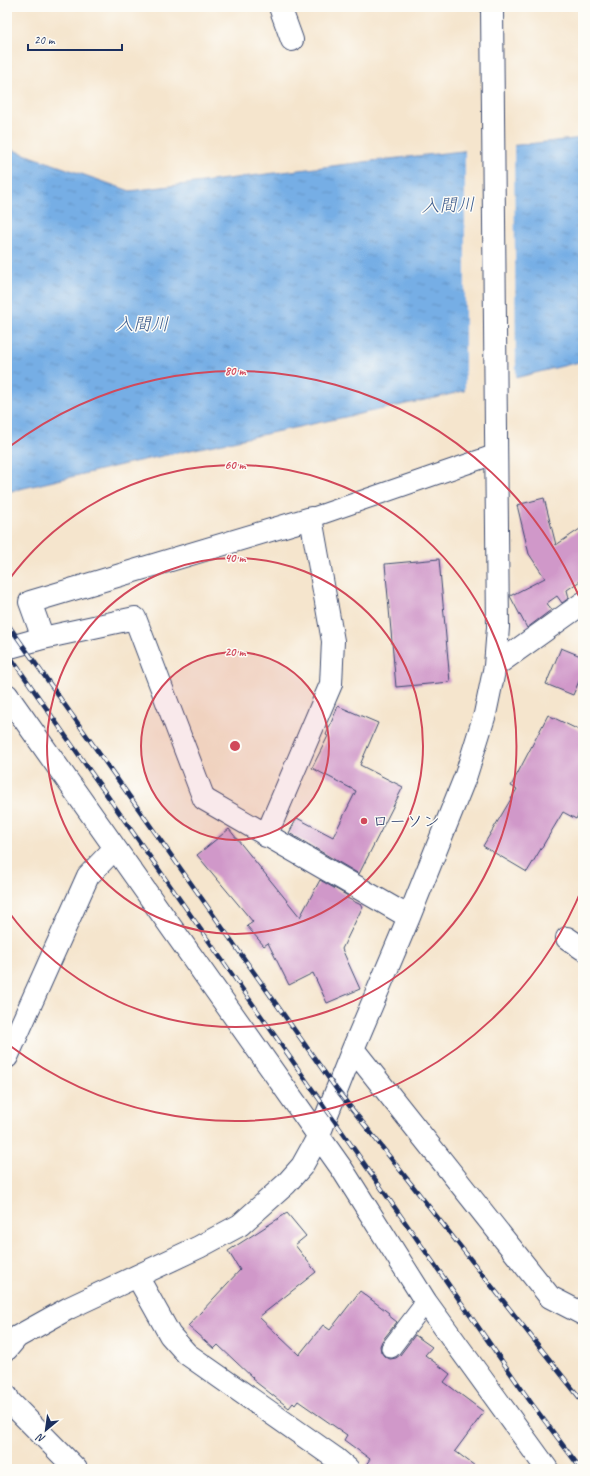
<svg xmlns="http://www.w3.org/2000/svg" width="590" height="1476" font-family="Caveat,'Klee One',sans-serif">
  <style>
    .water { fill: url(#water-ripples); stroke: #486ea2 }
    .pier { fill: #f5e5cd }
    .building { fill: #d098c9 }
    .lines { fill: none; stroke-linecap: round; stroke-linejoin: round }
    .service-casing { stroke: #3c4a6f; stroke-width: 21 }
    .minor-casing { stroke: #3c4a6f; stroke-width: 24 }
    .tertiary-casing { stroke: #3c4a6f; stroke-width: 24 }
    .service { stroke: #fff; stroke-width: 19 }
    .minor { stroke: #fff; stroke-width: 22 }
    .tertiary { stroke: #fff; stroke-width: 22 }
    .rail-casing { stroke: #1b2f5e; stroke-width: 4.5 }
    .rail { stroke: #fdfcf7; stroke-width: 3; stroke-dasharray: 9; stroke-linecap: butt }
    .ring { fill: none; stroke: #d1495b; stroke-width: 2 }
    .poi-dot { fill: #d1495b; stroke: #fdfcf7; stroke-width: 1.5 }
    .labels { text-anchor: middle; stroke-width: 3; stroke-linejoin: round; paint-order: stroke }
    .poi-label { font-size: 17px; fill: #1b2f5e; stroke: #fdfcf7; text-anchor: start }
    .water-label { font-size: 18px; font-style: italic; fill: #3b5b8d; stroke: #fdfcf7 }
    .centre { fill: #d1495b; stroke: #fdfcf7; stroke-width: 2 }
    .ring-label { font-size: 12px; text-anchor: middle; font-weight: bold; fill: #d1495b; stroke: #fdfcf7; stroke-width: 3; stroke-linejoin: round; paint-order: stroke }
  </style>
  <defs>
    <pattern id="water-ripples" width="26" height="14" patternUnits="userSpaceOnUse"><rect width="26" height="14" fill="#76aee5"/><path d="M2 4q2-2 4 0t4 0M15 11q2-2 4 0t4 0" fill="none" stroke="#608ebd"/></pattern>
  </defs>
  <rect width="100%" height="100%" fill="#fdfcf7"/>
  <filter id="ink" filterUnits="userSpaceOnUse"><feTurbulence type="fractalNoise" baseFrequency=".025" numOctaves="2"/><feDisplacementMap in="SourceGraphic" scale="8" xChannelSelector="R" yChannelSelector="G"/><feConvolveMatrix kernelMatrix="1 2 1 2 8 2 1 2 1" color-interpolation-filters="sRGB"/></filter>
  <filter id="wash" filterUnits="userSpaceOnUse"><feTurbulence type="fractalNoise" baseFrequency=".012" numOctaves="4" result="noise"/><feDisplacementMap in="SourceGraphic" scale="16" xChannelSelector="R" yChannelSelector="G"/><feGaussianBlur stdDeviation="0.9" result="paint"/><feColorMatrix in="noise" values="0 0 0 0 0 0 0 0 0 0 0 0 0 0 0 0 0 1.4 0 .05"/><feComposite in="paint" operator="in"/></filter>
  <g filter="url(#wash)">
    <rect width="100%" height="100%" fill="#f5e5cd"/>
    <path class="water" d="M 583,138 L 583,361 L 439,397 L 134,462 L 7,492 L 7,148 L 130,191 L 380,160 Z"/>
    <path class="pier" d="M 514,143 L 516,380 L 465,393 L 465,148 Z"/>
    <g id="blocks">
      <path class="building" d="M 544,498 L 556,545 L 583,527 L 583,579 L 567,590 L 569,598 L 562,603 L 557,596 L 547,603 L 551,610 L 527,628 L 510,596 L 545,578 L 529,554 L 517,505 Z
        M 439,559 L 450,682 L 396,687 L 385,564 Z
        M 561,648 L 583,657 L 583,672 L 573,695 L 546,684 Z
        M 338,706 L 378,723 L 360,765 L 403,787 L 359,874 L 289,833 L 297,818 L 333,837 L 356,791 L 312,768 L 328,736 L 326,735 Z
        M 548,715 L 583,732 L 583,805 L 576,819 L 563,812 L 527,872 L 483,846 L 517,789 L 511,786 Z
        M 229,829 L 300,917 L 320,880 L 348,896 L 347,898 L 363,906 L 342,949 L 360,989 L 327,1003 L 313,973 L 289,985 L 268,943 L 264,946 L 247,926 L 253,922 L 197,855 Z
        M 287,1213 L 306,1236 L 295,1245 L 316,1272 L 259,1317 L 299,1355 L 323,1325 L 330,1330 L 360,1291 L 389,1313 L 388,1315 L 397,1322 L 382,1341 L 380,1346 L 381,1352 L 384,1356 L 390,1359 L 396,1358 L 400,1355 L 415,1335 L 432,1347 L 425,1355 L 450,1374 L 444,1382 L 484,1412 L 455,1451 L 479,1469 L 363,1469 L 370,1459 L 344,1440 L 347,1435 L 298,1401 L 295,1405 L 293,1403 L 289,1408 L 252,1379 L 253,1378 L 218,1345 L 214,1349 L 188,1326 L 240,1270 L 228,1251 Z"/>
    </g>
  </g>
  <g filter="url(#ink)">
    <use href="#blocks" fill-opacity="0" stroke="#3c4a6f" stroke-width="1"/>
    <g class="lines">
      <defs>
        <path id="service" d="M 311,518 L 496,454
          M 391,1348 L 426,1302"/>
        <path id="minor" d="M 280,7 L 292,40
          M 7,648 L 43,638
          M 495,666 L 583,603
          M 7,695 L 342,1169 L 426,1302 L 547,1469
          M 266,836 L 331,684 L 333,641 L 311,518 L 30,602 L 43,638 L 135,618 L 204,799 L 409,917
          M 567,938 L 583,949
          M 353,1049 L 550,1297 L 583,1314
          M 7,1057 L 88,876 L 115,848
          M 137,1276 L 170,1335 L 187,1354 L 335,1458 L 348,1469
          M 7,1349 L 17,1337 L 69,1308 L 199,1247 L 240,1225 L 286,1184 L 302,1166 L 318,1137 L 353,1049 L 409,917 L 466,775 L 485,714 L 495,666 L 498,627 L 496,431"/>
        <path id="tertiary" d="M 492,7 L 496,431
          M 7,1396 L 9,1401 L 76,1469"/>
      </defs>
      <use href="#service" class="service-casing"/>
      <use href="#minor" class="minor-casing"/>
      <use href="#tertiary" class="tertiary-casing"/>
      <use href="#service" class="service"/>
      <use href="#minor" class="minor"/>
      <use href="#tertiary" class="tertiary"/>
      <defs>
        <path id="rail" d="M 7,623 L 337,1090 L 583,1402
          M 7,652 L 532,1404 L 581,1469"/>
      </defs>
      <use href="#rail" class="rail-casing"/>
      <use href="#rail" class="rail"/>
    </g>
  </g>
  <circle cx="235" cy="746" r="94" fill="#d1495b" fill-opacity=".12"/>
  <g class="ring">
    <circle cx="235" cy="746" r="94"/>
    <circle cx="235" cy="746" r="188"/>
    <path d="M8 581A281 281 0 1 1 8 911"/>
    <path d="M583 886A375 375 0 0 1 9 1045M9 447A375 375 0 0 1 583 606"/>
  </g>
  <circle class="poi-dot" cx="364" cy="821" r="4"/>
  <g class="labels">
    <g class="poi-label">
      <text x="372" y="827">ローソン</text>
    </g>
    <g class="water-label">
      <text transform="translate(448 205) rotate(-2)" y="6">入間川</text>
      <text x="142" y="330">入間川</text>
    </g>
  </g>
  <circle cx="235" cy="746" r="6" class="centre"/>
  <g class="ring-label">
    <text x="235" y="375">80 m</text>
    <text x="235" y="469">60 m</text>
    <text x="235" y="562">40 m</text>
    <text x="235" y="656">20 m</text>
  </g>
  <rect width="590" height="1476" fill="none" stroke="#fdfcf7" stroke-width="24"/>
  <g transform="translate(46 1430) rotate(209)" stroke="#fdfcf7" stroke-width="3" paint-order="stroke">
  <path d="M0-3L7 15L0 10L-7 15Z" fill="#1b2f5e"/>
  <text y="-6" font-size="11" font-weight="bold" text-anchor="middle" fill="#1b2f5e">N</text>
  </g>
  <path d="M28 44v6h94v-6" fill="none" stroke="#1b2f5e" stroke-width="2"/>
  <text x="34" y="44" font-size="12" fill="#1b2f5e" stroke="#fdfcf7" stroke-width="3" paint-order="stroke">20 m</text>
</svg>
